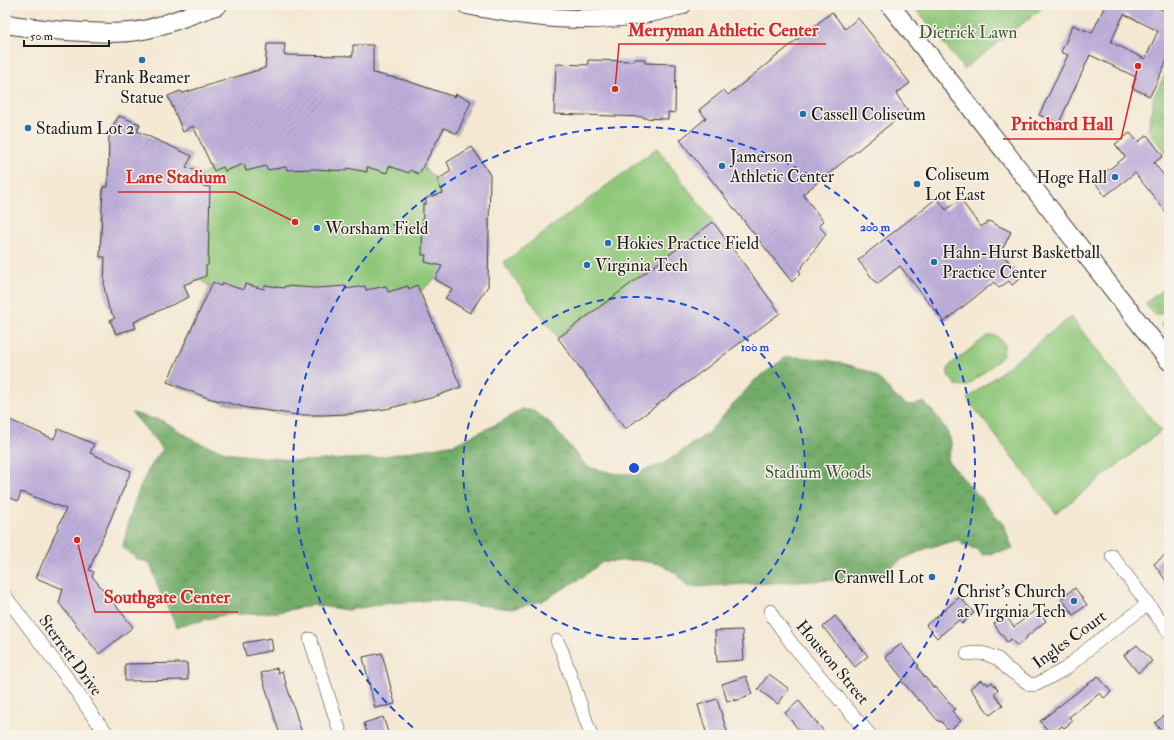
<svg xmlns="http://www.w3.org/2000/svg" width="1174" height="740" font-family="'IM FELL Double Pica',serif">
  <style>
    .grass { fill: url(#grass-tufts); stroke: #56724a }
    .forest { fill: url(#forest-crowns); stroke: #486442 }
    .park { fill: url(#park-dots); stroke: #56724a }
    .pitch { fill: #8fc779; stroke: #56724a }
    .building { fill: url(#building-hatch); fill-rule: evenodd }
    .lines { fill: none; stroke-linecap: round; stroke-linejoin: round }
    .minor-casing { stroke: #3c3b37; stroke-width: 14 }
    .secondary-casing { stroke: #3c3b37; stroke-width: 20 }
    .minor { stroke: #fff; stroke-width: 13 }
    .secondary { stroke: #fff; stroke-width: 18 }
    .ring { fill: none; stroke: #1d4ed8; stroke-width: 2; stroke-dasharray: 7 5 }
    .poi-dot { fill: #1f6fb2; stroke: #f7f3e8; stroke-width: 1.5 }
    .labels { text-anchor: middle; stroke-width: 3; stroke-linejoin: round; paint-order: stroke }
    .park-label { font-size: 17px; fill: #44583d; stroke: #f7f3e8 }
    .poi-label { font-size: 17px; fill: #1c1c1c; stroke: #f7f3e8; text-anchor: start }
    .street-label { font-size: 17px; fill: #1c1c1c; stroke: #f7f3e8 }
    .centre { fill: #1d4ed8; stroke: #f7f3e8; stroke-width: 2 }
    .ring-label { font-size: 12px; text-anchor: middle; font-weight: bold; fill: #1d4ed8; stroke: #f7f3e8; stroke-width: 3; stroke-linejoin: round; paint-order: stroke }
    .leader { fill: none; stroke: #d62828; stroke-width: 1.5 }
    .callout-dot { fill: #d62828; stroke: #f7f3e8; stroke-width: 1.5 }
    .callout-label { font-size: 18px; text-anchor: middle; font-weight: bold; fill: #d62828; stroke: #f7f3e8; stroke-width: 3; stroke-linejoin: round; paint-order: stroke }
  </style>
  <defs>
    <pattern id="grass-tufts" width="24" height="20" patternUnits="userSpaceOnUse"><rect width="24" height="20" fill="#8fc779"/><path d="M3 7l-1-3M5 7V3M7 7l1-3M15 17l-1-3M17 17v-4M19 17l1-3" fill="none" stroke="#7baa68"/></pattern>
    <pattern id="forest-crowns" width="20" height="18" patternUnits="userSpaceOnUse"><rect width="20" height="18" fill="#73ac69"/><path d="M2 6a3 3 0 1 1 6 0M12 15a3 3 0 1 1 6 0" fill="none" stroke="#5e8b56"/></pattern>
    <pattern id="park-dots" width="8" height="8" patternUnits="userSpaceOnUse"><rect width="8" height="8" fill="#8fc779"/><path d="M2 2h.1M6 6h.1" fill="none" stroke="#7baa68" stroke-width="1.8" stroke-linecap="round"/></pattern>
    <pattern id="building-hatch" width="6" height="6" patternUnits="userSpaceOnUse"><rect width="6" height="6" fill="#bdaedb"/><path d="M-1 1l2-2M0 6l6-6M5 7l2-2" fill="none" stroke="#a295bb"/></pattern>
  </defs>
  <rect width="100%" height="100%" fill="#f7f3e8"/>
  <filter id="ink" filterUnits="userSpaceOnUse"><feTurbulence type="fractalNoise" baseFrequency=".025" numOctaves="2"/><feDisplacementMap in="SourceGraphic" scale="8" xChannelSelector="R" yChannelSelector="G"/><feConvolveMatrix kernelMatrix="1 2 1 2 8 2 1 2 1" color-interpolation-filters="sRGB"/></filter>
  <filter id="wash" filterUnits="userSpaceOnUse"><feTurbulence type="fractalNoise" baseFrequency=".012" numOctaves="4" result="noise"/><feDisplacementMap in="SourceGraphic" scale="16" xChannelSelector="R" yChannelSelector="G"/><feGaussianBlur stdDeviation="0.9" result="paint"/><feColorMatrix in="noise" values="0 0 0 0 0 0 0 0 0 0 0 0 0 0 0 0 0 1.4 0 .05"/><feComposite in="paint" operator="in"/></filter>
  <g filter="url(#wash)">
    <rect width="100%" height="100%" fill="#f4e8d3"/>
    <path class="grass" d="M 1161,291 L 1169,296 L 1169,312 L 1155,315 L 1145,304 Z
      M 1169,318 L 1169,334 L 1161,324 L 1164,320 Z"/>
    <path class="forest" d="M 786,357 C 814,357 840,361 867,371 C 886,378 893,404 912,405 C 916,405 920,403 924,402 C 932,410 952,433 951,445 C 951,450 948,456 947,460 L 1003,524 L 1013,549 L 983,555 L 976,549 L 964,546 L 958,540 L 927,548 L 901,560 L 876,578 L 688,587 L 677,574 L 660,564 L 636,560 L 602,562 L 583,577 L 542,601 L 511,609 L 435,600 L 391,603 L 347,610 L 314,605 L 279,612 L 223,615 L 177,627 L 160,593 L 150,563 L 137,559 L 123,547 C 130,513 140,476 163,449 L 132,413 L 163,421 L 199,443 L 233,454 L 300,461 L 373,458 L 455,444 L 501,422 L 522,409 L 533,411 L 548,421 L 587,467 L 618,474 L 635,473 L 663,464 L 708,433 L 754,381 Z"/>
    <path class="park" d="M 913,5 L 1046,5 L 964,69 Z
      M 1169,67 L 1169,158 L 1148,130 L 1154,96 Z"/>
    <path class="pitch" d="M 267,44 L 285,44 L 284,55 L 353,56 L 353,45 L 373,45 L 373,73 L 404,80 L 455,97 L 456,94 L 471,101 L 457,134 L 444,128 L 423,167 L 437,180 L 451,171 L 447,162 L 472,147 L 490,175 L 488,286 L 470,313 L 445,298 L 452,289 L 435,279 L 420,292 L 461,387 C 437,396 413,404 388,409 C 333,420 275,417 221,402 C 203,397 185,390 167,382 L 210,287 L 200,279 L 185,285 L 189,297 L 134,322 L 136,328 L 116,334 L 110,320 L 115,318 C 102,297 104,281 105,258 L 100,257 L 103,187 L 108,187 L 109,132 L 119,116 L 140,124 L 138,132 L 192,156 L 187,167 L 203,174 L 213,167 L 193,127 L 183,132 L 168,96 L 180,91 L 183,93 L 265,68 Z
      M 657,148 L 713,222 L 558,338 L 503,263 Z
      M 1071,317 L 1161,431 L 1056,513 L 967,399 Z
      M 992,335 L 997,336 L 1004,344 L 1003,355 L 998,361 L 967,386 L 956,385 L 948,375 L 948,368 L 951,364 L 987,336 Z"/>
    <g id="blocks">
      <path class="building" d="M 1104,5 L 1151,5 L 1169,13 L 1169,56 L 1150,96 L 1132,88 L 1136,77 L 1090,55 L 1059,123 L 1039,115 L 1068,55 L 1061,52 L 1073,25 L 1092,33 L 1105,6 ZM 1124,14 L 1158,31 L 1145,59 L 1111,42 Z
        M 832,12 L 845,29 L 858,18 L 910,83 L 896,94 L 908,110 L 803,194 L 823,221 L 819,226 L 826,234 L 799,271 L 801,273 L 792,282 L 680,140 L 706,118 L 699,110 L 724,90 L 728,95 Z
        M 267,44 L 285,44 L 284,55 L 353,56 L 353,45 L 373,45 L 373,73 L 404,80 L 455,97 L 456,94 L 471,101 L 457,134 L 444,128 L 419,174 L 410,170 L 409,173 L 389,166 L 387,173 L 367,167 L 367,172 L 347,168 L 347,171 L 314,169 L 287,170 L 286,167 L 267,170 L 266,166 L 246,171 L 244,164 L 225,171 L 223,167 L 214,171 L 193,126 L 183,132 L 168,96 L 180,91 L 183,93 L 265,68 Z
        M 634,59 L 645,59 L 645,63 L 676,64 L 675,113 L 668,112 L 668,119 L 644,118 L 644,117 L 554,114 L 556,64 L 588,65 L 588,60 L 634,61 Z
        M 119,116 L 140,124 L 137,131 L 192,156 L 186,167 L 205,175 L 183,183 L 210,187 L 208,265 L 206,266 L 206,276 L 184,285 L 189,297 L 134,322 L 136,328 L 116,334 L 110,320 L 115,318 L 109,309 L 104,287 L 105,257 L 100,257 L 103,187 L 108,187 L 109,132 Z
        M 1130,133 L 1138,142 L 1147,135 L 1163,156 L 1154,163 L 1169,182 L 1169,216 L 1135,173 L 1105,196 L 1094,181 L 1125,157 L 1115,144 Z
        M 472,147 L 490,175 L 488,286 L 470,313 L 445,298 L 452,289 L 435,279 L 442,266 L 425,262 L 426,255 L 422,255 L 423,204 L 426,204 L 426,198 L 443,193 L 437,180 L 451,171 L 447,162 Z
        M 937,198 L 946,210 L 960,199 L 981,227 L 989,221 L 1011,232 L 1001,252 L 1021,278 L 1012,285 L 1009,281 L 999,288 L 994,282 L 944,322 L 900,266 L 877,284 L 858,260 Z
        M 713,222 L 780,313 L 625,429 L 558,338 Z
        M 213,282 L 221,286 L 223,283 L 243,290 L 245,284 L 264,289 L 265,285 L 284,288 L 285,286 L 316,288 L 346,286 L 346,289 L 365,286 L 366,290 L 386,286 L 388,292 L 408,286 L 409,289 L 417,285 L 461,387 L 431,398 L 386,409 L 348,414 L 324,415 L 298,415 L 248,408 L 208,398 L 167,382 Z
        M 5,418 L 54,439 L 58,429 L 94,444 L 90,453 L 131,471 L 89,570 L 94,572 L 92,576 L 133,627 L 99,654 L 59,603 L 63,589 L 36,578 L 66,509 L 21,492 L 18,501 L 5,496 Z
        M 1169,552 L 1169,585 L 1154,564 Z
        M 1075,588 L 1087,605 L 1073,615 L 1061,598 Z
        M 960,597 L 974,613 L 962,624 L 959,620 L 937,638 L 926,625 Z
        M 1037,609 L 1046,621 L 1026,637 L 1027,638 L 1017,646 L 1011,639 L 1007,642 L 994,624 L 1005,615 L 1014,627 Z
        M 835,616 L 868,656 L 855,667 L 823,627 Z
        M 742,630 L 744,660 L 717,662 L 715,631 Z
        M 271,638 L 273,650 L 246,656 L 243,643 Z
        M 901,644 L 919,666 L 917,667 L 934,688 L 936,687 L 955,709 L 952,711 L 961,721 L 949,731 L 941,721 L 939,722 L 920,700 L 919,701 L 901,680 L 903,679 L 885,657 Z
        M 1137,645 L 1152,661 L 1138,673 L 1124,655 Z
        M 382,653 L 395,704 L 375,708 L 363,657 Z
        M 187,663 L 188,680 L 125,681 L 125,664 Z
        M 277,668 L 278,673 L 282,671 L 302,733 L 298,735 L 280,735 L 261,673 Z
        M 769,674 L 789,689 L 778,704 L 758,689 Z
        M 746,676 L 752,694 L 746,696 L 747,697 L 735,701 L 735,699 L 727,701 L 722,684 Z
        M 1098,676 L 1111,692 L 1104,698 L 1100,693 L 1069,717 L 1073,721 L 1064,728 L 1062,726 L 1051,735 L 1040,721 Z
        M 981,680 L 984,684 L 986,682 L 988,685 L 992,682 L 998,690 L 994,694 L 1003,705 L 990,715 L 970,688 Z
        M 717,699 L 728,735 L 707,735 L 698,705 Z
        M 799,701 L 827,735 L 803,735 L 785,713 Z
        M 1169,712 L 1169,735 L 1164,735 L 1155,723 Z
        M 383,717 L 389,735 L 368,735 L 364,723 Z"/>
    </g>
  </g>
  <g filter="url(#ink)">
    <use href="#blocks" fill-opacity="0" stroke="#3c3b37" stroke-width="1"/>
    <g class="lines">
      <defs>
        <path id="minor" d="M 1112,556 L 1169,632
          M 5,596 L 68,679 L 95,719 L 109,735
          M 771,611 L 773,617 L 792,644 L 870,735
          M 310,639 L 341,735
          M 557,641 L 562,651 L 591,735
          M 967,654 L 976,653 L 986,654 L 998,659 L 1008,669 L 1028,683 L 1031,685 L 1037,684 L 1065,669 L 1093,645 L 1148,604"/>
        <path id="secondary" d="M 467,5 C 542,20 607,27 682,5
          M 890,5 L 1169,361
          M 5,24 C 31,28 57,31 84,32 C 105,33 128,34 148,29 C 172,23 195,13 218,5"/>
      </defs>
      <use href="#minor" class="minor-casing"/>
      <use href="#secondary" class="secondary-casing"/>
      <use href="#minor" class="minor"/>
      <use href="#secondary" class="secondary"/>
    </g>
  </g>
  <g class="ring">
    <circle cx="634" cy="468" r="171"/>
    <path d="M422 735A341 341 0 1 1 846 735"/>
  </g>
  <g class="poi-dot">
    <circle cx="142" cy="60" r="4"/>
    <circle cx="803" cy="114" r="4"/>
    <circle cx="28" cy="128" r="4"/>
    <circle cx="722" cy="166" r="4"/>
    <circle cx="1115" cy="177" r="4"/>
    <circle cx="917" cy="184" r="4"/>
    <circle cx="317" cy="228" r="4"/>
    <circle cx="608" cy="243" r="4"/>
    <circle cx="934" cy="262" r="4"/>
    <circle cx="587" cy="265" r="4"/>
    <circle cx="932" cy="577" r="4"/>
    <circle cx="1074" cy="601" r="4"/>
  </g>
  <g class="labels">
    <g class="park-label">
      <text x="968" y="38">Dietrick Lawn</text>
      <text x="818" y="478">Stadium Woods</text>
    </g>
    <g class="poi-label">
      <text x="142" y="83" text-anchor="middle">Frank Beamer<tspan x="142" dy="20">Statue</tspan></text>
      <text x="811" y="120">Cassell Coliseum</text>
      <text x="36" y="134">Stadium Lot 2</text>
      <text x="730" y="162">Jamerson<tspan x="730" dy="20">Athletic Center</tspan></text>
      <text x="925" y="180">Coliseum<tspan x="925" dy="20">Lot East</tspan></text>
      <text x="1107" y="183" text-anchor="end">Hoge Hall</text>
      <text x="325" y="234">Worsham Field</text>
      <text x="616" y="249">Hokies Practice Field</text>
      <text x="942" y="258">Hahn-Hurst Basketball<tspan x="942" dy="20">Practice Center</tspan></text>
      <text x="595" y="271">Virginia Tech</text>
      <text x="924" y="583" text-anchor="end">Cranwell Lot</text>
      <text x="1066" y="597" text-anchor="end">Christ's Church<tspan x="1066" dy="20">at Virginia Tech</tspan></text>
    </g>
    <g class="street-label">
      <text transform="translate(1069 639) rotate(-36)" y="6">Ingles Court</text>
      <text transform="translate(71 655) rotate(54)" y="6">Sterrett Drive</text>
      <text transform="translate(833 662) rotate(50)" y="6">Houston Street</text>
    </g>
  </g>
  <circle cx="634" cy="468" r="6" class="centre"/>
  <g class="ring-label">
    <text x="875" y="231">200 m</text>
    <text x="755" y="351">100 m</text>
  </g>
  <path class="leader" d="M615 89L619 44H826M1138 66L1121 139H1003M295 222L235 192H118M77 540L95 612H238"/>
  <g class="callout-dot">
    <circle cx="615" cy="89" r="4"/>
    <circle cx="1138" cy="66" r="4"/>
    <circle cx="295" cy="222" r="4"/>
    <circle cx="77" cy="540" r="4"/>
  </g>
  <g class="callout-label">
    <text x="723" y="36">Merryman Athletic Center</text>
    <text x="1062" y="130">Pritchard Hall</text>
    <text x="176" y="183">Lane Stadium</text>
    <text x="167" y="603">Southgate Center</text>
  </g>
  <rect width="1174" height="740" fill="none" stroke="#f7f3e8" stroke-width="20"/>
  <path d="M24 40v6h85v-6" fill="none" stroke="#1c1c1c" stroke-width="2"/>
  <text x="30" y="40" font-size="12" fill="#1c1c1c" stroke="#f7f3e8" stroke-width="3" paint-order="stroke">50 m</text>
</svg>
